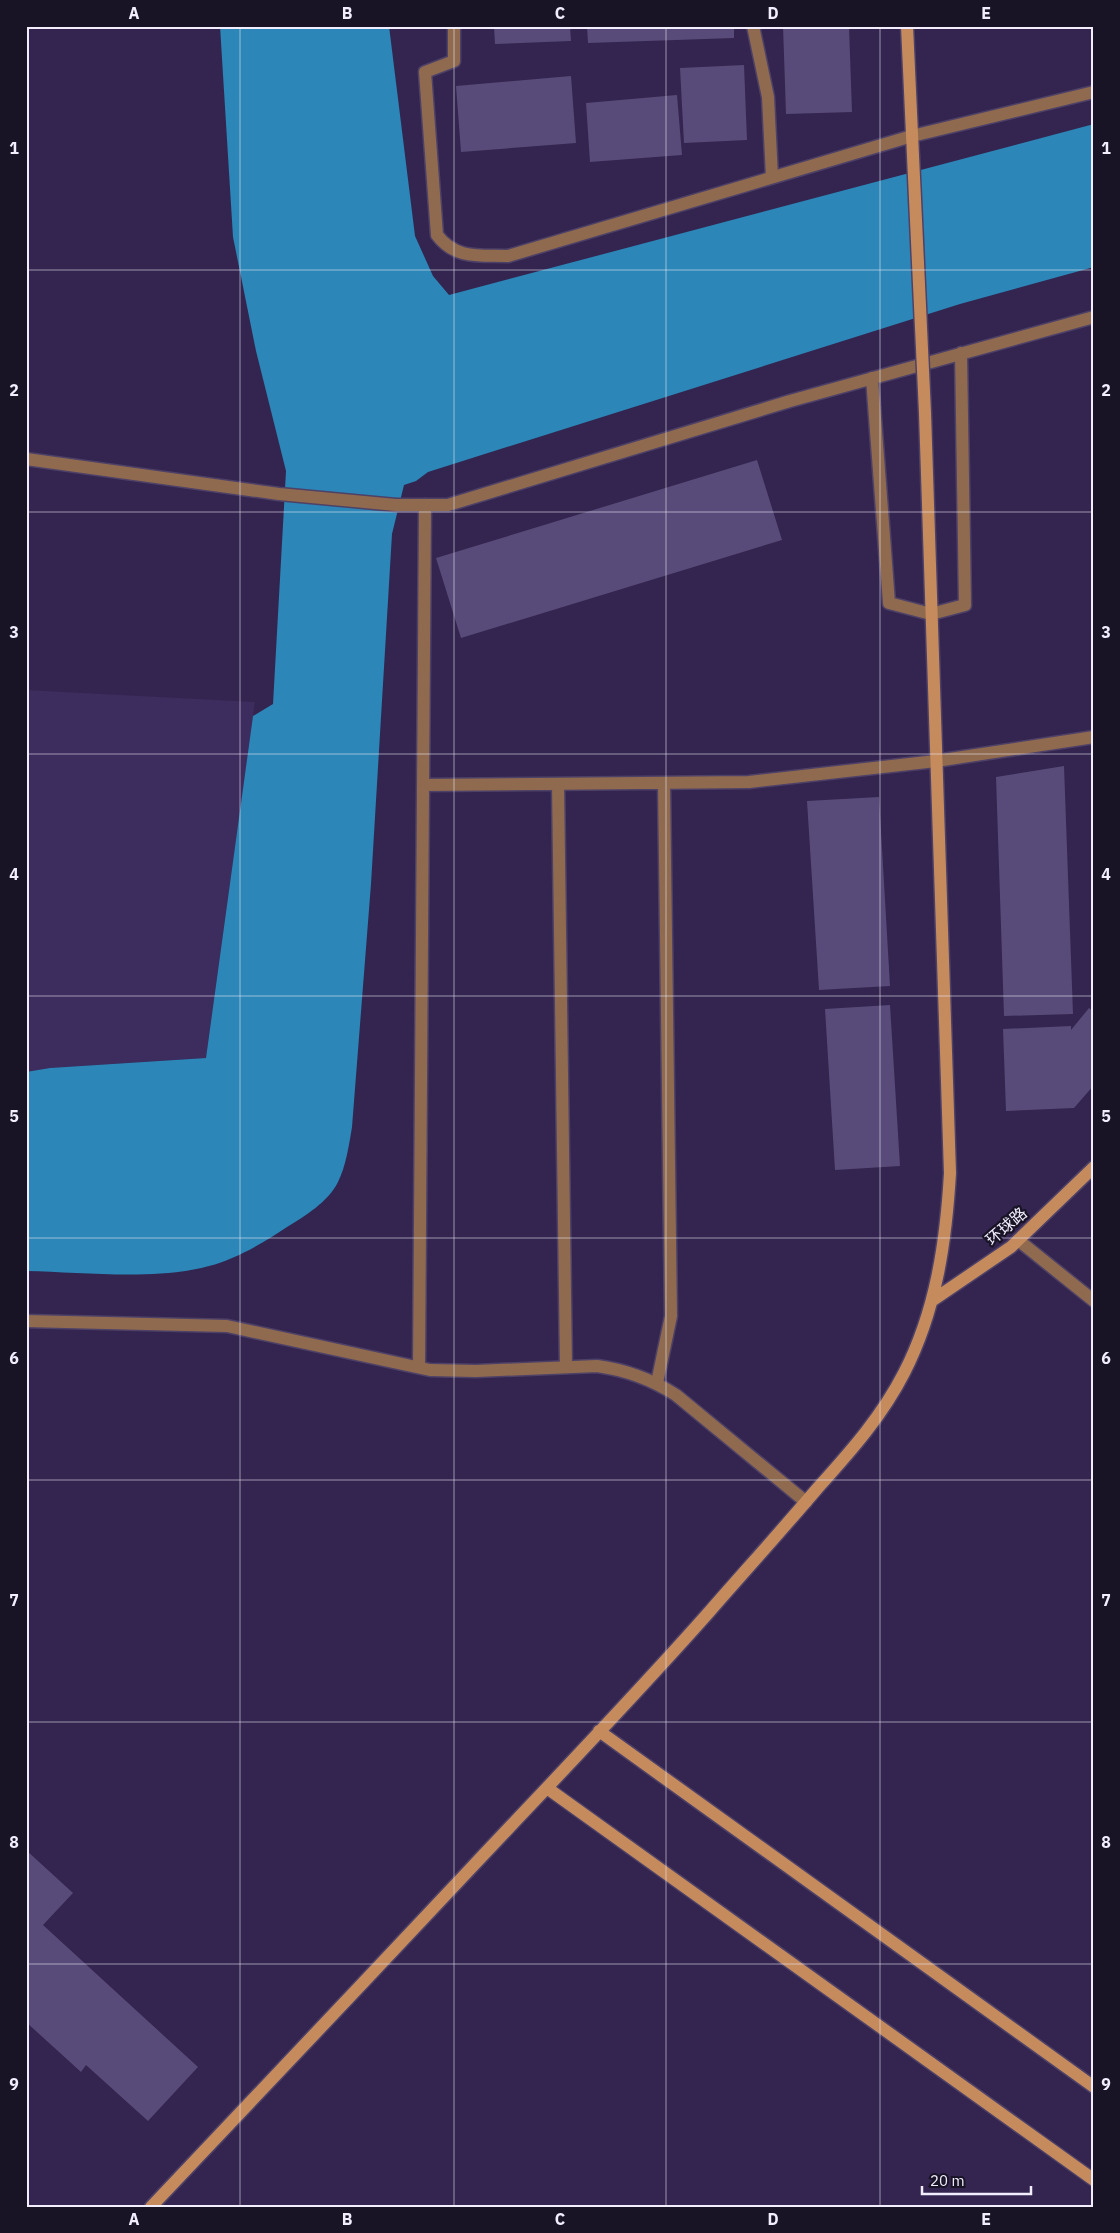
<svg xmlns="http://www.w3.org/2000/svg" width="1120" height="2233" font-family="'IBM Plex Sans','Noto Sans SC',sans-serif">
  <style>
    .built { fill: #3d2c5e }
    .water { fill: #2c86b7 }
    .building { fill: #594b79 }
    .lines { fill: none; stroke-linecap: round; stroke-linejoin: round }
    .lane-casing { stroke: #4e4168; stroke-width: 15 }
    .street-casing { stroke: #4e4168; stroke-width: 15 }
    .secondary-casing { stroke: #4e4168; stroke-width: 15 }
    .lane { stroke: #906a4e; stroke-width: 12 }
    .street { stroke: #906a4e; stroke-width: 12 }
    .secondary { stroke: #c68b5d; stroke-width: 12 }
    .secondary-bridge-casing { stroke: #4e4168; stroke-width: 15; stroke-linecap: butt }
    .secondary-bridge { stroke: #c68b5d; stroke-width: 12 }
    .grid { fill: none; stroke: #f2eefe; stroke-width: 1; stroke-opacity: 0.55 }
    .labels { text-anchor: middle; stroke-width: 4.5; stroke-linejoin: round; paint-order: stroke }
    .street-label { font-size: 16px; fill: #f2eefe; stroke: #191326 }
    .neatline { fill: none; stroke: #f2eefe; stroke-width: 2 }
    .grid-label { font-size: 16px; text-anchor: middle; font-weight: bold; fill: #f2eefe }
  </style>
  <rect width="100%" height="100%" fill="#33254f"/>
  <path class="built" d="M 26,690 L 255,702 L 206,1058 L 50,1068 L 26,1072 Z"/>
  <path class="water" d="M 220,26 L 389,26 L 415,236 L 433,276 L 449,295 L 1094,124 L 1094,267 L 960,304 L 428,472 L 416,481 L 404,485 L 392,534 L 371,884 L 352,1127 C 349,1145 346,1166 338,1182 C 328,1202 305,1216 287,1227 C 263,1243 236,1259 209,1266 C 154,1281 83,1272 26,1271 L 26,1072 L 50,1068 L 206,1058 L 253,716 L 273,704 L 286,471 L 256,351 L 233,237 Z"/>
  <path class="building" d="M 494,26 L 570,26 L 571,41 L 495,44 Z
    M 587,26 L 734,26 L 734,38 L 588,43 Z
    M 783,26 L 849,26 L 852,112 L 786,114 Z
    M 744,65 L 747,140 L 684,143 L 680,68 Z
    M 571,76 L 576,143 L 461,152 L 456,86 Z
    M 677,95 L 682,155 L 590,162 L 586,103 Z
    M 757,460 L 782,540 L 461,638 L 436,558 Z
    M 1064,766 L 1073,1014 L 1004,1016 L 996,777 Z
    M 879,797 L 890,986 L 819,990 L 807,801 Z
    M 890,1005 L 900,1166 L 835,1170 L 825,1009 Z
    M 1089,1008 L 1094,1012 L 1094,1085 L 1074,1108 L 1006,1111 L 1003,1029 L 1071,1026 L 1071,1030 Z
    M 26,1850 L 73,1893 L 43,1925 L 198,2067 L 148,2121 L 86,2065 L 81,2072 L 26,2022 Z"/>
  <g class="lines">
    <defs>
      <path id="lane" d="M 454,26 L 454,61 L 425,72 L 437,235 C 456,260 480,255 508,256 L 912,136
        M 753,26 L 768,97 L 772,177
        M 558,784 L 566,1367
        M 424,785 L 749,782 L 936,761
        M 419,1367 L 425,505
        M 657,1383 L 671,1316 L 664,783"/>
      <path id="street" d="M 912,136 L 1094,92
        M 872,378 L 889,603 L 931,614 L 965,605 L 961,353
        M 26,459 L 279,494 L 396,505 L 448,505 L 790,401 L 1094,317
        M 936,761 L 1094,737
        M 1018,1240 L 1094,1301
        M 26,1321 L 227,1326 L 430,1370 L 476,1371 L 597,1366 C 627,1370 651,1379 676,1395 L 806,1502"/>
      <path id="secondary" d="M 907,26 L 913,156
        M 933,1300 L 1011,1247 L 1094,1167
        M 599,1731 L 1094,2087
        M 547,1788 L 1094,2180
        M 151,2207 C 259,2093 366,1980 473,1866 C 552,1782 633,1698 710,1611 C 745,1571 781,1531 816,1490 C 849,1453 881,1418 904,1373 C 936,1311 946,1242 950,1173 L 925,413"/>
    </defs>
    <use href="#lane" class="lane-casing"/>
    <use href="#street" class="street-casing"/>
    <use href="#secondary" class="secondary-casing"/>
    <use href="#lane" class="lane"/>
    <use href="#street" class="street"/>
    <use href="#secondary" class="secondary"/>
    <defs>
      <path id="secondary-bridge" d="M 913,156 L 925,413"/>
    </defs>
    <use href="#secondary-bridge" class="secondary-bridge-casing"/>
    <use href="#secondary-bridge" class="secondary-bridge"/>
  </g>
  <path class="grid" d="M 240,26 L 240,2207M 454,26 L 454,2207M 666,26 L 666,2207M 880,26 L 880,2207M 26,270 L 1094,270M 26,512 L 1094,512M 26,754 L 1094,754M 26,996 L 1094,996M 26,1238 L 1094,1238M 26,1480 L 1094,1480M 26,1722 L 1094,1722M 26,1964 L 1094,1964"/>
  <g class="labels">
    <g class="street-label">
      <text transform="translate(1006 1226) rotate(-41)" y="6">环球路</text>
    </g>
  </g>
  <rect width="1120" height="2233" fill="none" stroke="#191326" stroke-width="55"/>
  <path d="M922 2186v8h109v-8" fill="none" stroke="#f2eefe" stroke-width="2.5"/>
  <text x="930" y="2186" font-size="15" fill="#f2eefe" stroke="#191326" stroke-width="4" paint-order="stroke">20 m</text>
  <rect x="28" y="28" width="1064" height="2178" class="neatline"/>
  <g class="grid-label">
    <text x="134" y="19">A</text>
    <text x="347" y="19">B</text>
    <text x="560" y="19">C</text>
    <text x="773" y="19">D</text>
    <text x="986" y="19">E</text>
    <text x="14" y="154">1</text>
    <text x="1106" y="154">1</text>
    <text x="14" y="396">2</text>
    <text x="1106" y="396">2</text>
    <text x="14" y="638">3</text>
    <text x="1106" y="638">3</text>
    <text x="14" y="880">4</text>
    <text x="1106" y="880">4</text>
    <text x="14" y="1122">5</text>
    <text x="1106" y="1122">5</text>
    <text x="14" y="1364">6</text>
    <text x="1106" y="1364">6</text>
    <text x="14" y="1606">7</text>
    <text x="1106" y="1606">7</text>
    <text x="14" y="1848">8</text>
    <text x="1106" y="1848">8</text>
    <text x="14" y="2090">9</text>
    <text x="1106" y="2090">9</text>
    <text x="134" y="2225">A</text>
    <text x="347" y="2225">B</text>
    <text x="560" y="2225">C</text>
    <text x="773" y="2225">D</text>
    <text x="986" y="2225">E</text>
  </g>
</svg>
